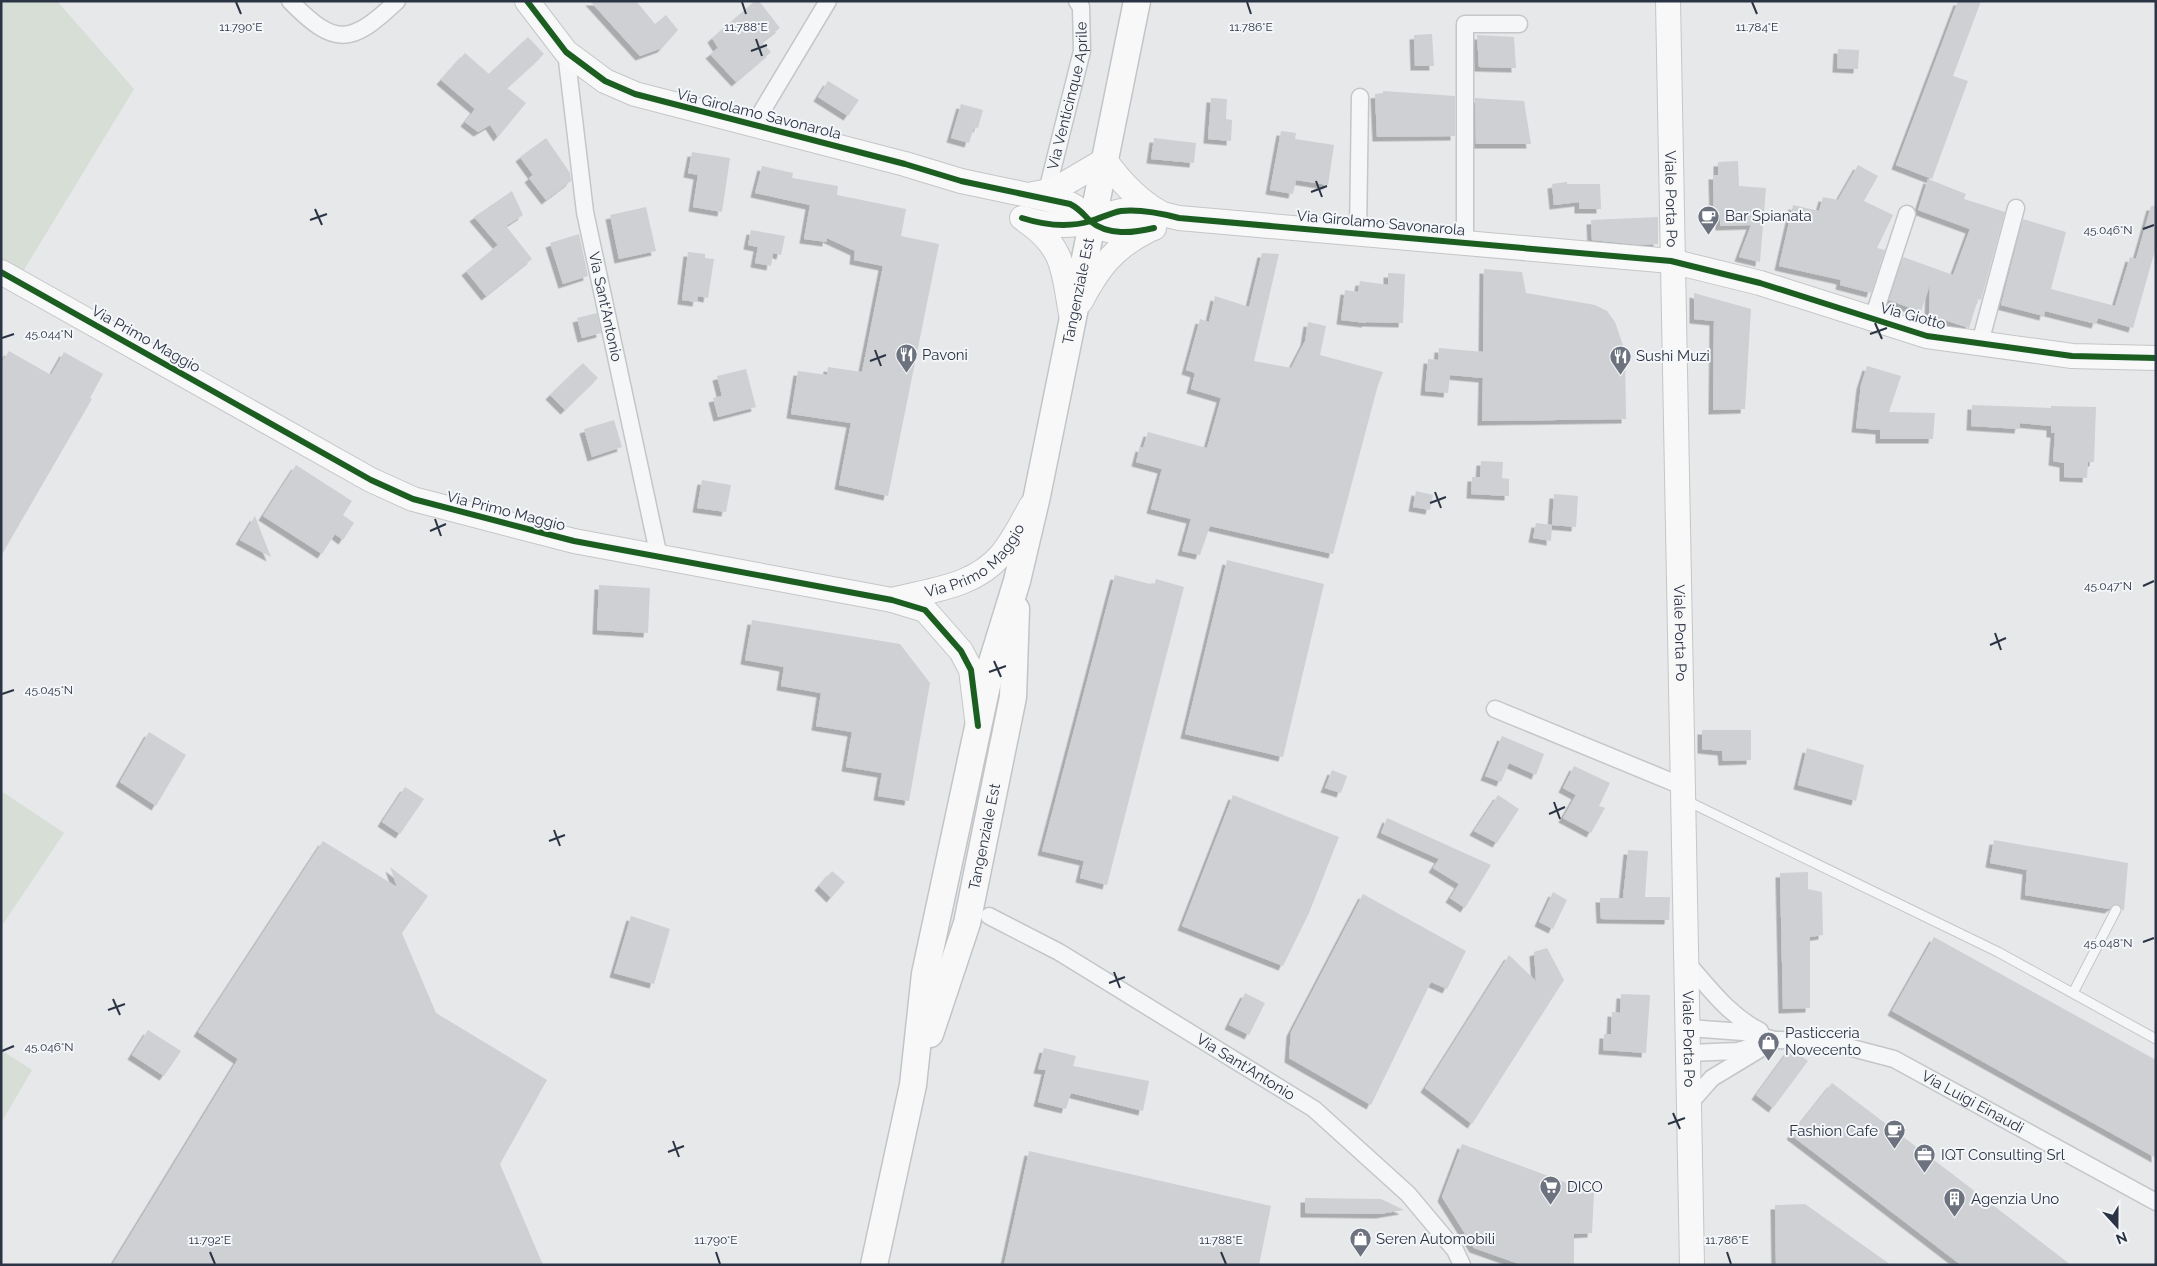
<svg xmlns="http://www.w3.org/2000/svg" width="2157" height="1266" font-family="Raleway,sans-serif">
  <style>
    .green { fill: #d6ded6 }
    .building { fill: #ced0d3; filter: url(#shadow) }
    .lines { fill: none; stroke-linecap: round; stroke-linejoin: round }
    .lane-casing { stroke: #c4c6c8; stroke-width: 11 }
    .street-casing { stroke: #c4c6c8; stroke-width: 19 }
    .secondary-casing { stroke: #c4c6c8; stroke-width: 26 }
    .primary-casing { stroke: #c2c5c8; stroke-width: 29 }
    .lane { stroke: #f5f6f7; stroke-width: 9 }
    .street { stroke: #f5f6f7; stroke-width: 16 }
    .secondary { stroke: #f8f8f8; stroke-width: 24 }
    .primary { stroke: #f8f8f8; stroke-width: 26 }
    .cycleway-casing { stroke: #f4f6f9; stroke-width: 9 }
    .cycleway { stroke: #1b5e20; stroke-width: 6 }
    .ticks { fill: none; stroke: #2b3445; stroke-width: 2 }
    .labels { text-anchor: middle; stroke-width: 4; stroke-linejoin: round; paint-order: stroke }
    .street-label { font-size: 15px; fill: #2b3445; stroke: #f4f6f9 }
    .poi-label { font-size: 15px; fill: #2b3445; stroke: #f4f6f9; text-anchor: start }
    .ticks-label { font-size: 12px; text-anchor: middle; fill: #2b3445; stroke: #f4f6f9; stroke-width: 4; stroke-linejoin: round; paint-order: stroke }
  </style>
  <defs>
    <filter id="shadow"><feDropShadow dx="-4.5" dy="4.5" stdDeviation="0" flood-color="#0004"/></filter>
  </defs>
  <rect width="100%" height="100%" fill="#e6e8ea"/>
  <path class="green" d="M 1,1 L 57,1 L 134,89 L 22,273 L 1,261 Z
    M 1,791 L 64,833 L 1,927 Z
    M 1,1050 L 32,1070 L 1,1123 Z"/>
  <path class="building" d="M 590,1 L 636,1 L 655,24 L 666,15 L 678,30 L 662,48 L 640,56 Z
    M 755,1 L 759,1 L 780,28 L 762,42 L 771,52 L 736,82 L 710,54 L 718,48 L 712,38 Z
    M 1958,1 L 1981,1 L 1953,76 L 1968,81 L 1932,179 L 1896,165 Z
    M 1432,34 L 1434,66 L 1415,66 L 1414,35 Z
    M 1477,35 L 1514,37 L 1516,68 L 1479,67 Z
    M 528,37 L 544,54 L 507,88 L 526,103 L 498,137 L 490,125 L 478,132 L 465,122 L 475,109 L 441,80 L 465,53 L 489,74 Z
    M 1838,49 L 1859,50 L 1858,69 L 1837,68 Z
    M 828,81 L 859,100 L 848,116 L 818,97 Z
    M 1383,91 L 1455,96 L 1455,136 L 1377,137 L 1375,94 L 1383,93 Z
    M 1211,98 L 1227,99 L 1226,119 L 1232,120 L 1231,141 L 1208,139 Z
    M 1475,98 L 1524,101 L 1531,144 L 1476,144 Z
    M 961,104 L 983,110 L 978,128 L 974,127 L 969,143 L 951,138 Z
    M 1281,131 L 1296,133 L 1295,139 L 1334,145 L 1328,185 L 1296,180 L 1293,194 L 1270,190 Z
    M 546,138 L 570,173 L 571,181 L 546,200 L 529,178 L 533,175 L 520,157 Z
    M 1154,138 L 1196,143 L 1194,163 L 1151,159 Z
    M 692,152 L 730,158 L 722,212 L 693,207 L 698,175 L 688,173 Z
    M 1738,161 L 1739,186 L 1766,188 L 1760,262 L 1739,257 L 1751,225 L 1720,226 L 1720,215 L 1714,215 L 1713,175 L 1718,175 L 1718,162 Z
    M 1858,165 L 1878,176 L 1864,201 L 1893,215 L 1877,248 L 1885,250 L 1871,293 L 1840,285 L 1841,280 L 1779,266 L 1793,205 L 1819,211 L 1823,197 L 1838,200 Z
    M 762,166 L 793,173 L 792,178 L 838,186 L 837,195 L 906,209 L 901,236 L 939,244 L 888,496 L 839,485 L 851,423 L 791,414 L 798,371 L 827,375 L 828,367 L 862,372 L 883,266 L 854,260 L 855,251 L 827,238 L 827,242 L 804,239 L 810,205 L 755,193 Z
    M 1928,179 L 1966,194 L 1964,199 L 2005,212 L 1981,300 L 1978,299 L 1969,328 L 1929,315 L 1930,284 L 1921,312 L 1889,300 L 1903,257 L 1953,275 L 1970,229 L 1918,210 Z
    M 1567,182 L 1567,184 L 1600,184 L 1601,209 L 1579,209 L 1579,202 L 1554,205 L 1552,184 Z
    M 512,191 L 523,215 L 506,226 L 532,259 L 486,296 L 466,271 L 498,245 L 474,217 Z
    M 2151,206 L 2156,206 L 2156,247 L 2133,328 L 2098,318 L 2096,324 L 2045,311 L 2044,316 L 2001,305 L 2023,219 L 2066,232 L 2051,289 L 2115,306 L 2130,257 L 2136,259 Z
    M 646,207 L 656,251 L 619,259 L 610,215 Z
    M 1658,217 L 1658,244 L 1641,245 L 1592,240 L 1591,220 Z
    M 751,230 L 785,236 L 781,255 L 773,253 L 771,266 L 755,263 L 758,247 L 748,245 Z
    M 579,234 L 588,276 L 563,284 L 550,243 Z
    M 688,252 L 705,254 L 705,258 L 714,259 L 708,298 L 698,296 L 697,302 L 682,300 Z
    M 1262,253 L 1279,254 L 1254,361 L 1291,368 L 1305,341 L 1308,322 L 1326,326 L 1320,355 L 1383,372 L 1378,385 L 1333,554 L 1210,526 L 1200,555 L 1182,551 L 1191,519 L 1151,509 L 1162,469 L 1136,462 L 1140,447 L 1143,448 L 1148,432 L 1207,448 L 1221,398 L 1191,389 L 1195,373 L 1186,370 L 1200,319 L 1209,322 L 1215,296 L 1249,307 Z
    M 1484,269 L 1522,272 L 1526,293 L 1595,305 L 1607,311 L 1615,322 L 1625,351 L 1626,419 L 1482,421 L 1483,378 L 1450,375 L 1448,393 L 1425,391 L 1428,359 L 1438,360 L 1439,348 L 1483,352 Z
    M 1388,273 L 1405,274 L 1403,323 L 1367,322 L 1366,323 L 1341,320 L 1345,290 L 1358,292 L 1360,281 L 1388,285 Z
    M 1694,293 L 1751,309 L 1745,409 L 1713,410 L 1714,321 L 1694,319 Z
    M 597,313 L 601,333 L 582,338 L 577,318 Z
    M 9,351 L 51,375 L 64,352 L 103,374 L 90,398 L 92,399 L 1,556 L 1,363 Z
    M 583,363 L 598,378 L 565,410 L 550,395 Z
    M 1867,366 L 1901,376 L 1889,412 L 1935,413 L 1933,439 L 1880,439 L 1880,430 L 1856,428 L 1861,385 Z
    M 746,369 L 756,407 L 718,417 L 713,398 L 722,396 L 717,376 Z
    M 1972,405 L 2051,408 L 2051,406 L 2096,407 L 2094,462 L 2088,462 L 2087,478 L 2064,477 L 2064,463 L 2053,461 L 2055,433 L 2051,433 L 2051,426 L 2020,423 L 2019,429 L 1971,426 Z
    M 614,420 L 622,447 L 592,457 L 584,429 Z
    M 1481,461 L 1503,462 L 1502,478 L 1509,479 L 1509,496 L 1471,494 L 1472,477 L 1480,477 Z
    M 296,465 L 352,501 L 343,515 L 354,523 L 343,540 L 335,534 L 322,554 L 263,516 Z
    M 702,480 L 731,485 L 726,512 L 697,508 Z
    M 1416,491 L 1433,495 L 1430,510 L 1413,507 Z
    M 1554,494 L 1578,496 L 1576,527 L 1552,525 Z
    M 255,516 L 263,537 L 271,557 L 240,540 Z
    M 1536,523 L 1552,525 L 1551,541 L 1533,538 Z
    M 1227,560 L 1324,584 L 1283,757 L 1185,734 Z
    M 1115,575 L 1154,585 L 1156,579 L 1184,587 L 1107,885 L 1080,878 L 1084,861 L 1042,851 Z
    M 599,585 L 650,588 L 648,633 L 597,630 Z
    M 752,620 L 900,644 L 930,683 L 909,801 L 878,796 L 882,773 L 846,767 L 852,732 L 816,726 L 821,693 L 781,686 L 784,667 L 745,660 Z
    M 1702,730 L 1751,730 L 1751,760 L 1723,761 L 1722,751 L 1702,749 Z
    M 149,732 L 186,755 L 156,806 L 120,782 Z
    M 1502,736 L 1544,754 L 1536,775 L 1509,763 L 1501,782 L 1485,776 Z
    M 1807,748 L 1864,765 L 1856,801 L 1798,785 Z
    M 1574,766 L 1610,783 L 1599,806 L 1605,808 L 1591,833 L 1563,818 L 1576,795 L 1563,788 Z
    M 1332,770 L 1347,776 L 1341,793 L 1325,788 Z
    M 405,787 L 424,799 L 400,834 L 382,822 Z
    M 1233,795 L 1339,837 L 1309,913 L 1283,966 L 1182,926 Z
    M 1498,795 L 1519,809 L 1497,843 L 1474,831 Z
    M 1387,818 L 1491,865 L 1465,908 L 1450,898 L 1459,884 L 1433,868 L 1439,859 L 1381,833 Z
    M 1994,840 L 2128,863 L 2124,911 L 2116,904 L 2109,909 L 2025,895 L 2027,870 L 1990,863 Z
    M 323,841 L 397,887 L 390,867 L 428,896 L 402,933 L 436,1013 L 547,1080 L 500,1164 L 543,1265 L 112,1265 L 238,1059 L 198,1032 Z
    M 1628,850 L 1648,851 L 1645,897 L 1670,897 L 1669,920 L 1601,919 L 1600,898 L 1623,898 Z
    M 832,871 L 845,882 L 831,898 L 819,886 Z
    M 1808,872 L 1808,889 L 1822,892 L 1823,935 L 1810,937 L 1810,1008 L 1783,1009 L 1780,873 Z
    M 1553,892 L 1567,900 L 1553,929 L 1539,922 Z
    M 1363,894 L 1466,951 L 1447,989 L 1431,982 L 1371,1105 L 1289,1058 L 1291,1032 Z
    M 631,916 L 670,929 L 654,984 L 614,973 Z
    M 1934,937 L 2156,1060 L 2156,1158 L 1892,1011 Z
    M 1547,948 L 1564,980 L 1472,1124 L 1425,1088 L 1509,955 L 1536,981 L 1534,952 Z
    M 1245,993 L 1265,1003 L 1249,1035 L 1229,1025 Z
    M 1621,994 L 1650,995 L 1646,1053 L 1603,1050 L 1604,1034 L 1611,1034 L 1612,1012 L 1620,1013 Z
    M 148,1030 L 181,1051 L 164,1076 L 132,1055 Z
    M 1044,1048 L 1076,1056 L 1073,1066 L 1149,1081 L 1143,1111 L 1071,1093 L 1066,1109 L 1038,1102 L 1046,1070 L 1038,1069 Z
    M 1789,1050 L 1793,1050 L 1808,1061 L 1773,1108 L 1756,1095 Z
    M 1832,1083 L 1951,1173 L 2071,1265 L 1961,1265 L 1791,1135 Z
    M 1462,1144 L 1594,1193 L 1592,1233 L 1574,1234 L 1574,1265 L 1522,1265 L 1474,1248 L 1442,1197 Z
    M 1029,1151 L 1271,1206 L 1259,1265 L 1004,1265 Z
    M 1305,1198 L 1381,1199 L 1404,1210 L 1380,1214 L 1305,1213 Z
    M 1805,1204 L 1891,1265 L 1776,1265 L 1775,1205 Z"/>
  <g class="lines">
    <defs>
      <path id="lane" d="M 1685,800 L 1998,952 L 2156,1039
        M 2073,993 L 2116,910"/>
      <g id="street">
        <path d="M 290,1 C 335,47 351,45 397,1"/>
        <path id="s1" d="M 566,52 L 585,212 L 659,557"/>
        <path d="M 753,126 L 828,1"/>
        <path id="s2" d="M 1047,191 L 1082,51 L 1081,7 L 1077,1"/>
        <path d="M 1358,234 L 1360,97"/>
        <path d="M 1465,243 L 1465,24 L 1519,24"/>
        <path d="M 1873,318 L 1907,214"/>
        <path d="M 1980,343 L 2016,208"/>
        <path d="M 1495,709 L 1682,786"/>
        <path id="s3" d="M 989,916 L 1059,952 L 1314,1109 L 1408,1194 L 1455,1250 L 1462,1265"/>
        <path d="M 1688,964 C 1710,989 1730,1016 1760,1031"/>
        <path id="s4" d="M 1689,1028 L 1743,1032 L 1775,1040 L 1825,1041 L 1894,1059 L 2156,1202"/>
        <path d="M 1689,1053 L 1738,1051 L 1752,1047"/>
        <path d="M 1690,1103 L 1712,1078 L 1775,1040"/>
      </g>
      <g id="secondary">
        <path d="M 527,1 L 566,52 L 605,81 L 635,94 L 905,164 L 961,181 L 1070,204 C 1080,209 1082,213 1090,221 C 1108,236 1133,233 1154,228"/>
        <path id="s5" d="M 1668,1 C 1673,422 1687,844 1692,1265"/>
        <path d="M 1033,194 L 1054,190 L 1105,160 C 1120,181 1136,199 1159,212"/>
        <path d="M 1022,218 C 1044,225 1068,228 1091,221 C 1101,218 1110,213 1121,211 C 1140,209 1160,213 1179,218 L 1671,261 L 1760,283 L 1927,336 L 2072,356 L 2156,358"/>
        <path d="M 1026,221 C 1067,249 1063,274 1072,319"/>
        <path d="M 1,272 L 371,480 L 413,499 L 574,541 L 892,600 L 925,610 L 961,651 L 971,670 L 977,719"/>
        <path d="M 1081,301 C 1098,269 1113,248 1147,231"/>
        <path id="s6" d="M 892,600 C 930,590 974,587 1001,555 C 1013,541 1022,522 1031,506"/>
      </g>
      <g id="primary">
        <path id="s7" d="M 930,1034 L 967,923 L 1013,697 L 1016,609"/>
        <path id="s8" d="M 874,1265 L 913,1085 L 925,974 L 992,662 L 1017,581 L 1037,496 L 1137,1"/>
      </g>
    </defs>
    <use href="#lane" class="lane-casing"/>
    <use href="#street" class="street-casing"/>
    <use href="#secondary" class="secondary-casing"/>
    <use href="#primary" class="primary-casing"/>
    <use href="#lane" class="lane"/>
    <use href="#street" class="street"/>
    <use href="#secondary" class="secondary"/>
    <use href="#primary" class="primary"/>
    <defs>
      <path id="cycleway" d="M 527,1 L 566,52 L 605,81 L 635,94 L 905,164 L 961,181 L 1070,204 C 1080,209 1082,213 1090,221 C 1108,236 1133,233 1154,228
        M 1022,218 C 1044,225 1068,228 1091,221 C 1101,218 1110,213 1121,211 C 1140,209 1160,213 1179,218 L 1671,261 L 1760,283 L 1927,336 L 2072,356 L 2156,358
        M 1,272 L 371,480 L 413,499 L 574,541 L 892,600 L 925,610 L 961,651 L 971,670 L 978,726"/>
    </defs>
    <use href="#cycleway" class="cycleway-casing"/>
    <use href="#cycleway" class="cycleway"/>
  </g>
  <path class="ticks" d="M 236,2 L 241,14M 742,2 L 746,14M 1247,2 L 1251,14M 1752,2 L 1757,14M 756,39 L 762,56M 751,51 L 767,45M 1316,181 L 1322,197M 1311,192 L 1327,186M 315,209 L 322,225M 310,220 L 327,214M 2143,229 L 2154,225M 1875,323 L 1882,339M 1870,334 L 1887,328M 2,338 L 14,334M 875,350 L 881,366M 870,361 L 886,355M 1435,492 L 1441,508M 1430,503 L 1446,497M 435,519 L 441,536M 430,531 L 446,524M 2143,586 L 2154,581M 1995,633 L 2001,650M 1990,645 L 2006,638M 994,661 L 1001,677M 989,672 L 1006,666M 2,694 L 14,690M 1554,802 L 1560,819M 1549,814 L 1565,807M 554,830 L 560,846M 549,841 L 565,835M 2143,942 L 2154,938M 1114,972 L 1120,988M 1109,983 L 1125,977M 113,999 L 120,1015M 108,1010 L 125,1004M 2,1051 L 14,1046M 1673,1113 L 1680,1129M 1668,1124 L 1685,1118M 673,1141 L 679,1157M 668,1152 L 684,1146M 210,1252 L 215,1264M 716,1252 L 720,1264M 1221,1252 L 1226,1264M 1727,1252 L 1731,1264"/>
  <defs>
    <symbol id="cafe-pin" viewBox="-11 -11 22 30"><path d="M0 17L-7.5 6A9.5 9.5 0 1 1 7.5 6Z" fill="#6c737f" stroke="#f4f6f9"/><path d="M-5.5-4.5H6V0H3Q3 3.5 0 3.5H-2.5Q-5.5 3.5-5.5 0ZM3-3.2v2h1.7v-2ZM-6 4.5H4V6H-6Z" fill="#fff"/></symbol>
    <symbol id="restaurant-pin" viewBox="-11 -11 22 30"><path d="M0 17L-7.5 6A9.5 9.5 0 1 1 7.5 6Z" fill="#6c737f" stroke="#f4f6f9"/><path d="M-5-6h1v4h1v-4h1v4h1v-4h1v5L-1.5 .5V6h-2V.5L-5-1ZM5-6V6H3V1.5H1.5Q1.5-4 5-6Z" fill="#fff"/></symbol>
    <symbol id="shop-pin" viewBox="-11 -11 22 30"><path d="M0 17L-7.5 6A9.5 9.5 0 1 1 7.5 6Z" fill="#6c737f" stroke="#f4f6f9"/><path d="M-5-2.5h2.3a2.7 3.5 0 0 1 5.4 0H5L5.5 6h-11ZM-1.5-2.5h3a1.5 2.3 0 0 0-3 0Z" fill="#fff"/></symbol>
    <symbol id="office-pin" viewBox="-11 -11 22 30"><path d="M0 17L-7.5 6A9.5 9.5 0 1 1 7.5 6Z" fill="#6c737f" stroke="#f4f6f9"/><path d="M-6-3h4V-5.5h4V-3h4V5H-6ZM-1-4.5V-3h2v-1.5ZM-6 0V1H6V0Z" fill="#fff"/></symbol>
    <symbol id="supermarket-pin" viewBox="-11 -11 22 30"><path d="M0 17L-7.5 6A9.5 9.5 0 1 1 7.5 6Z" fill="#6c737f" stroke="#f4f6f9"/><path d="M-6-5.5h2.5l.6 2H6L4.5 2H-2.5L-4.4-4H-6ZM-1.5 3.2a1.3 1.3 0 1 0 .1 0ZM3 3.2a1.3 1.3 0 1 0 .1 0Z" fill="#fff"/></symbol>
    <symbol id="building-pin" viewBox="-11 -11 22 30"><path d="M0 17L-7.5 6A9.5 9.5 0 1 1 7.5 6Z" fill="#6c737f" stroke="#f4f6f9"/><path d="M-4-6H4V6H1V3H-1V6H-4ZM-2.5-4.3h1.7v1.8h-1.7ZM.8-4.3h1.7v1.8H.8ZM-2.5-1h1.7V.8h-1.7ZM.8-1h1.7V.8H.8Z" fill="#fff"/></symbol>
  </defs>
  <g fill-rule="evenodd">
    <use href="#cafe-pin" x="1696" y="204" width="25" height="34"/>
    <use href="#restaurant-pin" x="894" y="342" width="25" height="34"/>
    <use href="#restaurant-pin" x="1608" y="344" width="25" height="34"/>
    <use href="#shop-pin" x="1756" y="1030" width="25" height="34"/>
    <use href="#cafe-pin" x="1882" y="1118" width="25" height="34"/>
    <use href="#office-pin" x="1912" y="1142" width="25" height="34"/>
    <use href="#supermarket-pin" x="1538" y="1174" width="25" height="34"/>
    <use href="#building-pin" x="1942" y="1186" width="25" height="34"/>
    <use href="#shop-pin" x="1348" y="1226" width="25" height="34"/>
  </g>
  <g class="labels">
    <g class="street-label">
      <text dy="5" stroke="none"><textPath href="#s2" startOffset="98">Via Venticinque Aprile</textPath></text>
      <text transform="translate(759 114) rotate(14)" y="5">Via Girolamo Savonarola</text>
      <text dy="5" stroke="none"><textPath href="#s5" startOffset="198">Viale Porta Po</textPath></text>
      <text transform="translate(1381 223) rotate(5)" y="5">Via Girolamo Savonarola</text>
      <text dy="5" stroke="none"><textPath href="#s8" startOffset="996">Tangenziale Est</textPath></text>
      <text dy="5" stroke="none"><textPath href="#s1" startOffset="258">Via Sant'Antonio</textPath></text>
      <text transform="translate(1913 316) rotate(15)" y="5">Via Giotto</text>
      <text transform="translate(146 339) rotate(29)" y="5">Via Primo Maggio</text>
      <text transform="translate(506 511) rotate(14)" y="5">Via Primo Maggio</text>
      <text dy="5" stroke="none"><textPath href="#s6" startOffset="95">Via Primo Maggio</textPath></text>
      <text dy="5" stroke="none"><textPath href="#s5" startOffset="632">Viale Porta Po</textPath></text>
      <text dy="5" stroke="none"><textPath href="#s7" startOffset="205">Tangenziale Est</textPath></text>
      <text dy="5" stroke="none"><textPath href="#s5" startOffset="1038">Viale Porta Po</textPath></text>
      <text dy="5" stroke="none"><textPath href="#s3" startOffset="298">Via Sant'Antonio</textPath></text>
      <text dy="5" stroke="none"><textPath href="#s4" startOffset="298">Via Luigi Einaudi</textPath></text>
    </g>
    <g class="poi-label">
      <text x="1725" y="221">Bar Spianata</text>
      <text x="922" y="360">Pavoni</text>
      <text x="1636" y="361">Sushi Muzi</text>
      <text x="1785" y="1038">Pasticceria<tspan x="1785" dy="17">Novecento</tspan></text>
      <text x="1878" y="1136" text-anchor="end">Fashion Cafe</text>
      <text x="1941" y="1160">IQT Consulting Srl</text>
      <text x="1567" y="1192">DICO</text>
      <text x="1971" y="1204">Agenzia Uno</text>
      <text x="1376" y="1244">Seren Automobili</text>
    </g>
  </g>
  <g class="ticks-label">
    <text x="241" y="31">11.790°E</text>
    <text x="746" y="31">11.788°E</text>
    <text x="1251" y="31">11.786°E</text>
    <text x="1757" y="31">11.784°E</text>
    <text x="2108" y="234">45.046°N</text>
    <text x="49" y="338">45.044°N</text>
    <text x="2108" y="590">45.047°N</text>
    <text x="49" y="694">45.045°N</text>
    <text x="2108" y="947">45.048°N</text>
    <text x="49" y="1051">45.046°N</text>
    <text x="210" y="1244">11.792°E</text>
    <text x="716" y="1244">11.790°E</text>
    <text x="1221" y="1244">11.788°E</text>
    <text x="1727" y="1244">11.786°E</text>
  </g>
  <rect width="2157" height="1266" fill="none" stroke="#2b3445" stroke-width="5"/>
  <g transform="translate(2117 1226) rotate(159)" stroke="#f4f6f9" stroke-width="4" paint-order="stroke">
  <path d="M0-4L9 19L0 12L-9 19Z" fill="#2b3445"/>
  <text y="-8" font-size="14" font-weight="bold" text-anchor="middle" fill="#2b3445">N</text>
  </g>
</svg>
